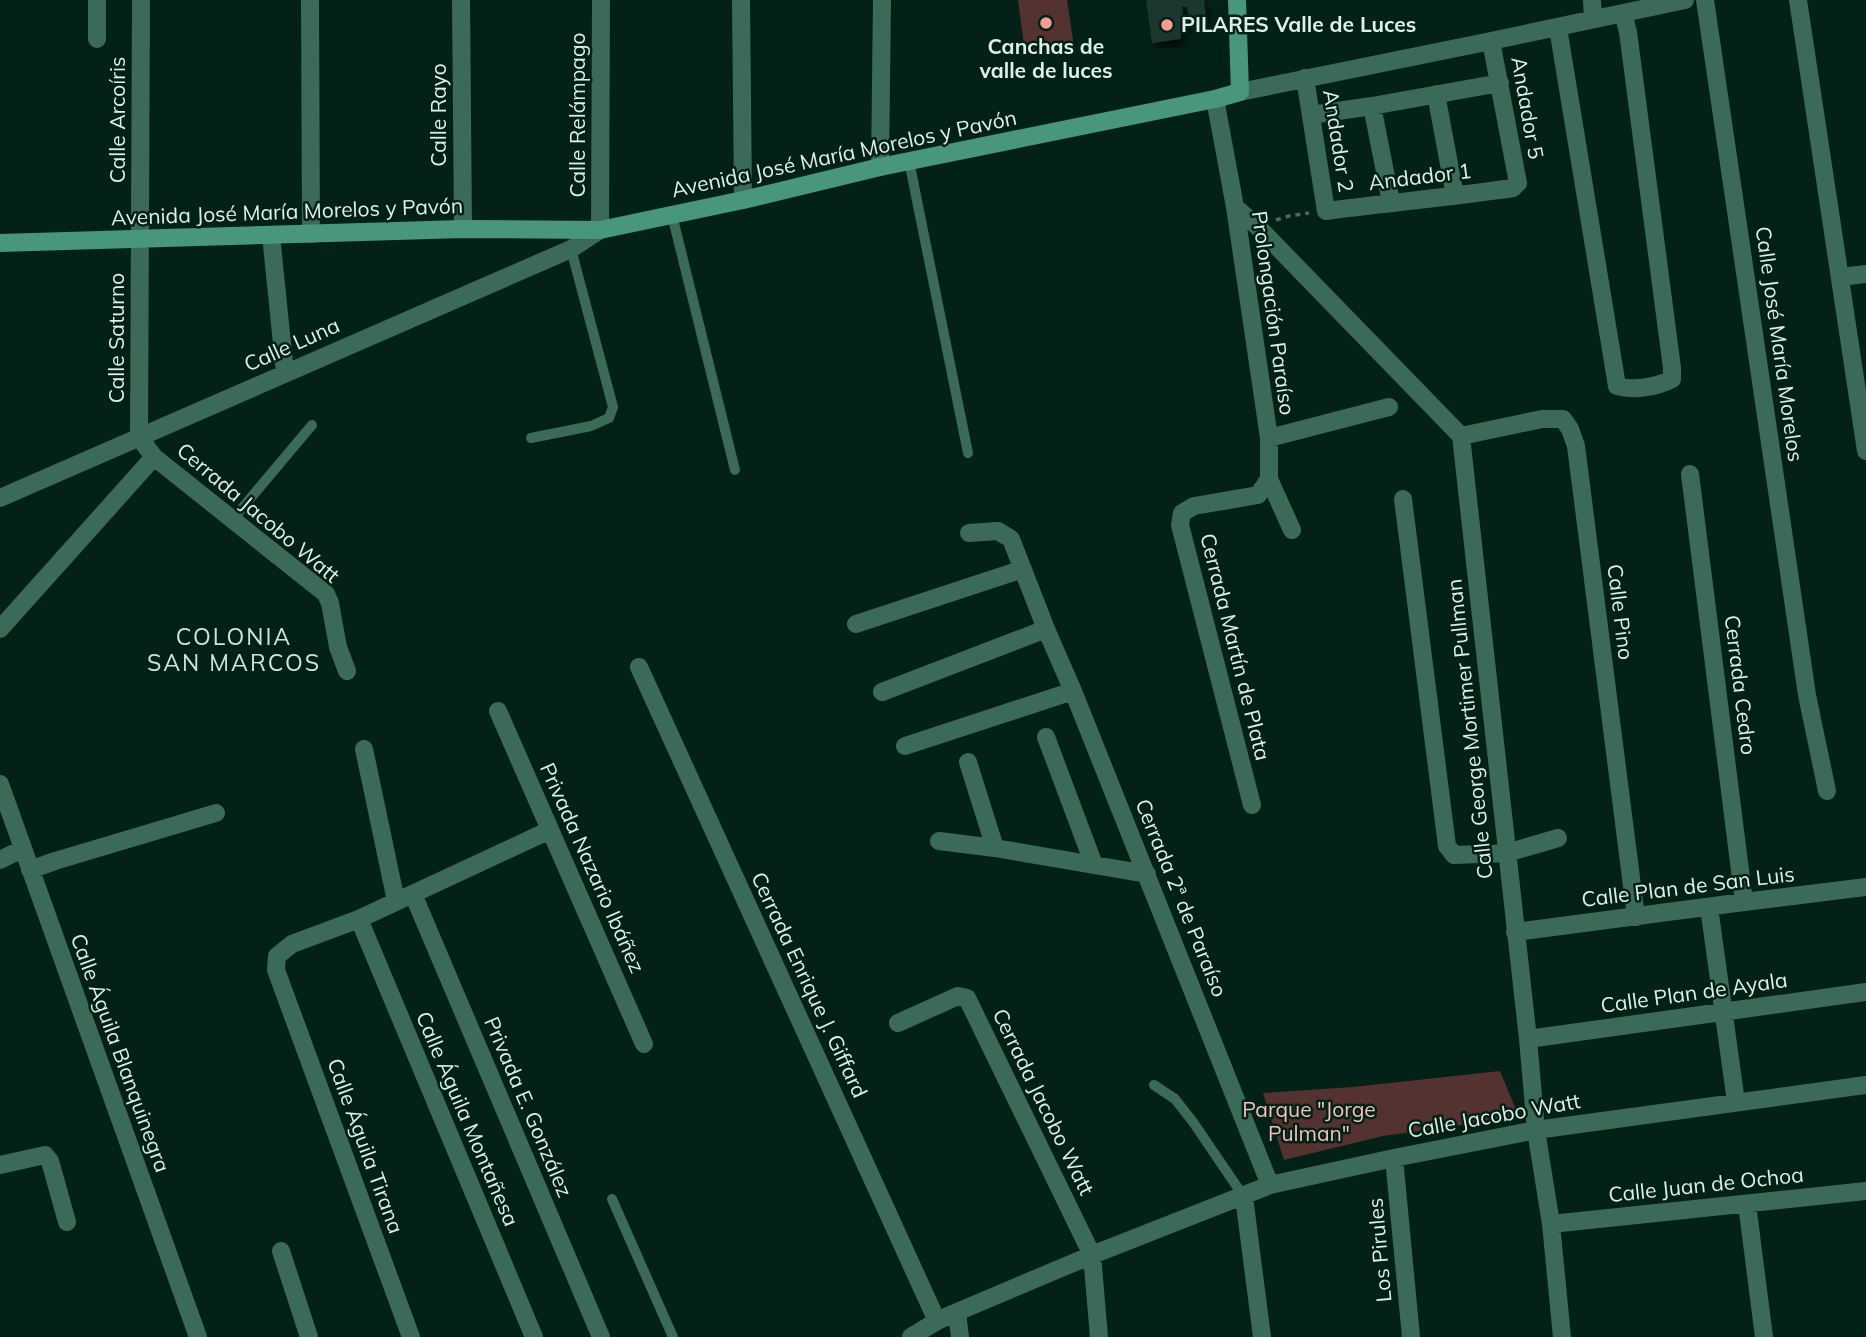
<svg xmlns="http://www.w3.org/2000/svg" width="1866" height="1337" font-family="Mulish,sans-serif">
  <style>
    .green { fill: #54322f }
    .building { fill: #1c382e; filter: url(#shadow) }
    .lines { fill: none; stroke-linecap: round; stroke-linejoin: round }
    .path { stroke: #4e675e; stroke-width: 3.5; stroke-dasharray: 5 5; stroke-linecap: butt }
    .lane { stroke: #3b6a59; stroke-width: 10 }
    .street { stroke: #3b6a59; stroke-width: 18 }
    .secondary { stroke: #48977c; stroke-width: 18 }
    .poi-dot { fill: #f59c93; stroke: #042118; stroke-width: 2.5 }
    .labels { text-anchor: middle; stroke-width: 5; stroke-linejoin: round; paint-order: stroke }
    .poi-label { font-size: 21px; font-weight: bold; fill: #deefe8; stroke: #042118; text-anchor: start }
    .street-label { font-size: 21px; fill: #deefe8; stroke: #042118 }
    .park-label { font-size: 21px; fill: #f4c0ba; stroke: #042118 }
    .neighbourhood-label { font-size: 23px; letter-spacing: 2px; fill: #c6e7da; stroke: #042118 }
  </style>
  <defs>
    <filter id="shadow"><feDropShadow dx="4.5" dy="8" stdDeviation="3.5" flood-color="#0009"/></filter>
  </defs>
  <rect width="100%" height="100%" fill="#042118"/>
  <path class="green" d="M 1018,0 L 1067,0 L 1074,46 L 1025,53 Z
    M 1500,1071 L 1519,1117 L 1383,1136 L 1284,1160 L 1263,1093 L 1353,1087 Z"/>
  <path class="building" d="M 1146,0 L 1204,0 L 1206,18 L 1189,20 L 1187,7 L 1182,7 L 1185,29 L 1180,30 L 1181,39 L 1152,43 Z"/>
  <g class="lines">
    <path class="path" d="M 1276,220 L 1289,216 L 1309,213"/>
    <path class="lane" d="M 909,161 L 968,453
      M 672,215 L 735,470
      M 531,438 L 591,426 L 609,418 L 613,407 L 571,249
      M 233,519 L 312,425
      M 1154,1085 L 1175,1099 L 1193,1122 L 1244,1197
      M 612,1199 L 673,1337"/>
    <path class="street" d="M 141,0 L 139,437 L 154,457 L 326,594 L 330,603 L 338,647 L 347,671
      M 310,0 L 311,234
      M 461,0 L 463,229
      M 741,0 L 743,200
      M 1592,0 L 1593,19
      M 1705,0 L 1807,695 L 1827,791
      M 1798,0 L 1866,451
      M 1558,28 L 1617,386 C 1633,391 1657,387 1672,379 L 1672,368 L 1628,32 L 1623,13
      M 97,39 L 97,0
      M 1305,78 L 1326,211 C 1388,203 1450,197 1513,188 L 1518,183 L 1491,41
      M 1240,92 L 1491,41 L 1685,0
      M 1436,94 L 1455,196
      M 1215,99 L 1235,207 L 1269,438 L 1269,479 L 1292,530
      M 1372,106 L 1391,202
      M 1311,115 L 1372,106 L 1500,83
      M 880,167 L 882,0
      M 1235,207 L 1257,226 L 1461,436 L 1528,1039 L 1536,1130 L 1551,1224 L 1562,1337
      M 271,235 L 285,373
      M 1840,277 L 1866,274
      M 1461,436 L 1542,419 L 1563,419 L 1570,429 L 1576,446 L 1636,917
      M 1269,438 L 1389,407
      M 1690,474 L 1744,902
      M 0,498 L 571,249 L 600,230 L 601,0
      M 1403,499 L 1447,846 L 1454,855 L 1507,853 L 1558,838
      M 969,533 L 998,531 L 1011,539 L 1046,629 L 1073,691 L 1270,1185
      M 856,624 L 1023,569
      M 0,629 L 154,457
      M 639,667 L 937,1321
      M 882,692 L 1046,629
      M 498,711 L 644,1044
      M 1046,737 L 1094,865
      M 905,746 L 1073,691
      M 364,749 L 396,901
      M 968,762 L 995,848
      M 0,784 L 198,1337
      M 1252,805 L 1180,525 L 1182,513 L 1194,506 L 1258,495 L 1269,479
      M 939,841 L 995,848 L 1147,874
      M 0,860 L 22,849
      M 30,870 L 55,861 L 216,813
      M 413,894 L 601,1337
      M 1709,907 L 1736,1102
      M 359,919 L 534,1337
      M 1515,932 L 1744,902 L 1866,887
      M 898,1023 L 958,996 L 967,998 L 1092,1255 L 1099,1337
      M 1528,1039 L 1866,992
      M 1394,1158 L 1411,1337
      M 0,1165 L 45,1155 L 50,1161 L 67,1222
      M 1244,1197 L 1262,1337
      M 1747,1204 L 1764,1337
      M 1551,1224 L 1866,1191
      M 281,1251 L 309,1337
      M 957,1312 L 960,1337
      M 411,1337 L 276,970 L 277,956 L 292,944 L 359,919 L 550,830
      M 911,1337 L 937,1321 L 957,1312 L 1092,1255 L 1270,1185 L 1394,1158 L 1536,1130 L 1866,1085"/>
    <path class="secondary" d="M 0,243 L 463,229 L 600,230 L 743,200 L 880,167 L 1215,99 L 1240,92 L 1237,0"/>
  </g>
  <g class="poi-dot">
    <circle cx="1046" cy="23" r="7"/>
    <circle cx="1167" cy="25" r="7"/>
  </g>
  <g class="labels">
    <g class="poi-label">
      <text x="1181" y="32">PILARES Valle de Luces</text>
      <text x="1046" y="54" text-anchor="middle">Canchas de<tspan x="1046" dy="24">valle de luces</tspan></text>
    </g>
    <g class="street-label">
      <text transform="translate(1527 108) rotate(80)" y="7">Andador 5</text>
      <text transform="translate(439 115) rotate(-90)" y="7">Calle Rayo</text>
      <text transform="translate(578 115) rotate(-90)" y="7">Calle Relámpago</text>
      <text transform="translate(118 120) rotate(-90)" y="7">Calle Arcoíris</text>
      <text transform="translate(1338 141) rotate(81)" y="7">Andador 2</text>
      <text transform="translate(844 154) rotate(-12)" y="7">Avenida José María Morelos y Pavón</text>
      <text transform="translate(1420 177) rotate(-7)" y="7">Andador 1</text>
      <text transform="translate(287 212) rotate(-2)" y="7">Avenida José María Morelos y Pavón</text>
      <text transform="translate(1273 313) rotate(82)" y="7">Prolongación Paraíso</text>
      <text transform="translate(117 338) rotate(-90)" y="7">Calle Saturno</text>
      <text transform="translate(1779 344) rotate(82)" y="7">Calle José María Morelos</text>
      <text transform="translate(292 345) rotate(-24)" y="7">Calle Luna</text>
      <text transform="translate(258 513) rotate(40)" y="7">Cerrada Jacobo Watt</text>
      <text transform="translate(1620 612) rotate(83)" y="7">Calle Pino</text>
      <text transform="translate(1235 647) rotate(76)" y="7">Cerrada Martín de Plata</text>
      <text transform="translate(1740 685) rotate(83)" y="7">Cerrada Cedro</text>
      <text transform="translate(1470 729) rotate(-96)" y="7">Calle George Mortimer Pullman</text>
      <text transform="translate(592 868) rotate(66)" y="7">Privada Nazario Ibáñez</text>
      <text transform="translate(1688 887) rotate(-7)" y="7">Calle Plan de San Luis</text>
      <text transform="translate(1181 898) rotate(68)" y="7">Cerrada 2ª de Paraíso</text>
      <text transform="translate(809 985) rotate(65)" y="7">Cerrada Enrique J. Giffard</text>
      <text transform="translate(1694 993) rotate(-8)" y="7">Calle Plan de Ayala</text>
      <text transform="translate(120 1053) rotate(70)" y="7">Calle Águila Blanquinegra</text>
      <text transform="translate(1043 1102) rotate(64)" y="7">Cerrada Jacobo Watt</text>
      <text transform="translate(528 1107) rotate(67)" y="7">Privada E. González</text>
      <text transform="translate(1494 1116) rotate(-10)" y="7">Calle Jacobo Watt</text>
      <text transform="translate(467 1119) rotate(67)" y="7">Calle Águila Montañesa</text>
      <text transform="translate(365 1146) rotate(70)" y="7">Calle Águila Tirana</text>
      <text transform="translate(1706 1185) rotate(-6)" y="7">Calle Juan de Ochoa</text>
      <text transform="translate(1380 1250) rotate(-95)" y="7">Los Pirules</text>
    </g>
    <g class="park-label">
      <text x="1309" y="1117">Parque "Jorge<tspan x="1309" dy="24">Pulman"</tspan></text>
    </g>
    <g class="neighbourhood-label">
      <text x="234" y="645">COLONIA<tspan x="234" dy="26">SAN MARCOS</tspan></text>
    </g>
  </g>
</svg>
